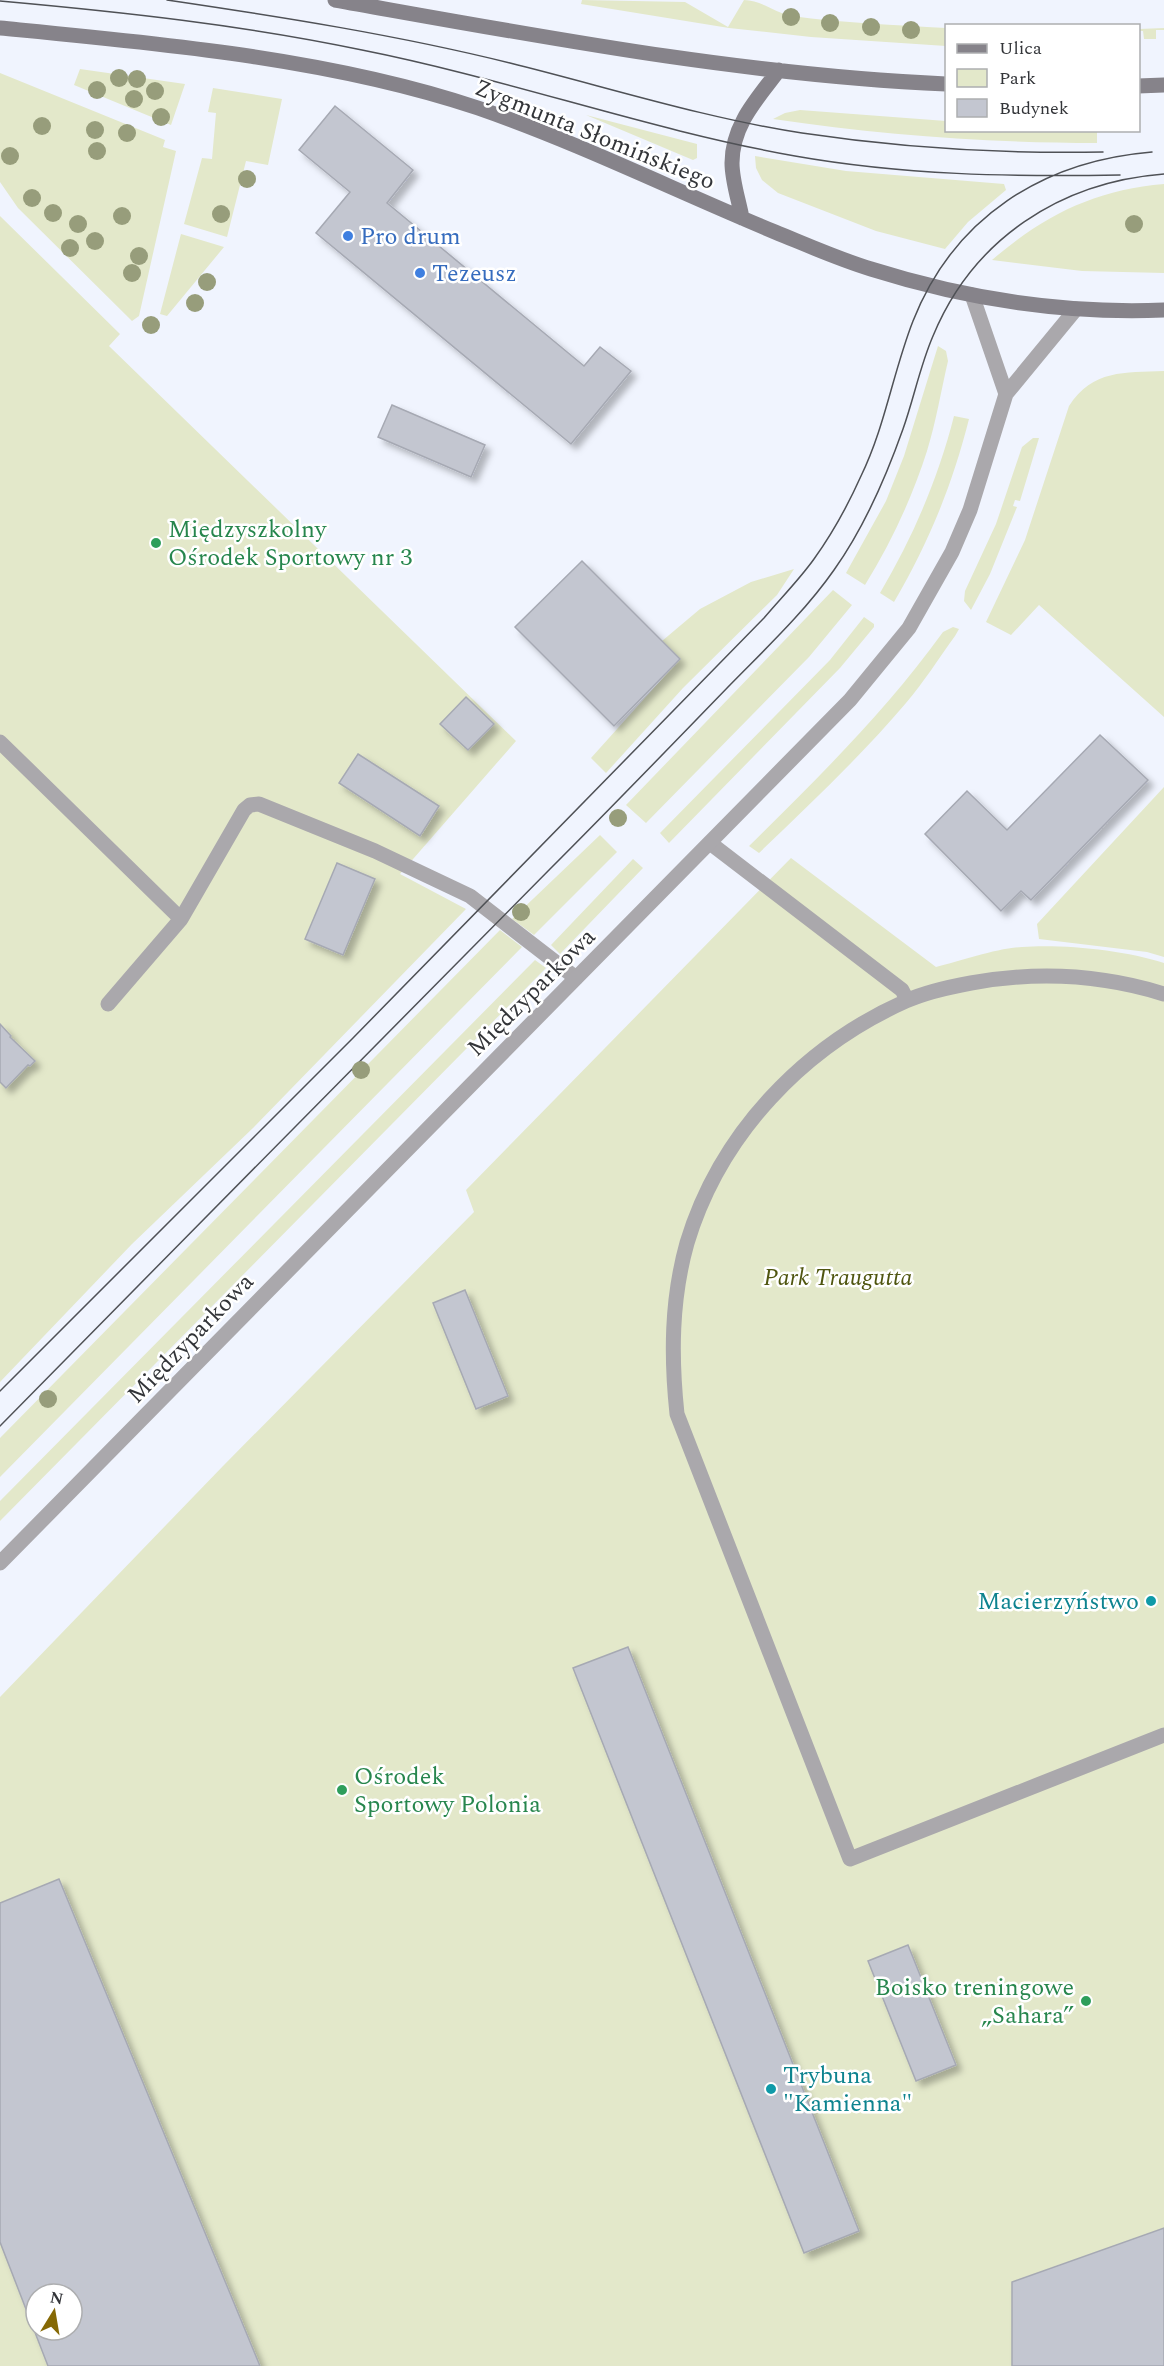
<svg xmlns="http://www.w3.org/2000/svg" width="1164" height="2366" font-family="Spectral,serif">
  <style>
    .green { fill: #e3e8ca; fill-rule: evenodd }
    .building { fill: #c3c6d0; stroke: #a6a9b3; stroke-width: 1.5; fill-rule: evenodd; filter: url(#shadow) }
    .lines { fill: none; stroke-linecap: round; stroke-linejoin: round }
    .service { stroke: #aaa8ac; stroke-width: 15 }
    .pedestrian { stroke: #aaa8ac; stroke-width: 15 }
    .tertiary { stroke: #aaa8ac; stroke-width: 15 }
    .secondary { stroke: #86838a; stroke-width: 15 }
    .tram { stroke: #4f5156; stroke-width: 1.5 }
    .tree { fill: #979d7b }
    .shop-dot { fill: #3f7fe0; stroke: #fff; stroke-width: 2 }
    .leisure-dot { fill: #2e9e5b; stroke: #fff; stroke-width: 2 }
    .culture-dot { fill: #0f9aa8; stroke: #fff; stroke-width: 2 }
    .labels { text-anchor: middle; stroke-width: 5; stroke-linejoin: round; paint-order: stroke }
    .street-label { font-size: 24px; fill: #333539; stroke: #fff }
    .shop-label { font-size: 24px; fill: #366cbe; stroke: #fff; text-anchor: start }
    .leisure-label { font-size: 24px; fill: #27864d; stroke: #fff; text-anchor: start }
    .park-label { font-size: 24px; font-style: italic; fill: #4f550f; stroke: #fff }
    .culture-label { font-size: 24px; fill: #0d838f; stroke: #fff; text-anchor: end }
  </style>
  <defs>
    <filter id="shadow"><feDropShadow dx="5.5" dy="5.5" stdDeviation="3" flood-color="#0004"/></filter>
  </defs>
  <rect width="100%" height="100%" fill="#f0f4fe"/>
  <path class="green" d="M 582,0 L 685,2 L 728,27 L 744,0 C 761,0 775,13 792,16 C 843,23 895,25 946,28 L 946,46 L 811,37 L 729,28 L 581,4 Z
    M 1164,28 L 1164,30 L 1156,30 L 1156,39 L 1144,39 L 1143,31 L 1139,31 L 1139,29 Z
    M 80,69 L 185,84 L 171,125 L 74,85 Z
    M 0,73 L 165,140 L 163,147 L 176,151 L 139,316 L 132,321 L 18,208 L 0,182 Z
    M 213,88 L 282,99 L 268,165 L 246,161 L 227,237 L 184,224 L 202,158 L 212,159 L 216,113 L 208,112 Z
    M 800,110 L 946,121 L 946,130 L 1097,131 L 1097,143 C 988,143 881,135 773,119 L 785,113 Z
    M 586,115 L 697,144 L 697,158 L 693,160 Z
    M 755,156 L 846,171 L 1004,184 L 1006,190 L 968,222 L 945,249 L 876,231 L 778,193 L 762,180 L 756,168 Z
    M 1164,184 L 1164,273 L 1082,271 L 992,260 C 1044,215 1095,190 1164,184 Z
    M 0,216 L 120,334 L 109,346 L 516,741 L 400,874 L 466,909 L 253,1128 L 132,1244 L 0,1382 Z
    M 181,234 L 224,247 L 167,316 L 160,314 Z
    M 938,346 L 946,351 L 948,361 C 941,391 936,422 927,451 C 912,498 891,543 865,585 L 846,573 L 886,501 L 904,456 Z
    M 1164,371 L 1164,717 L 1039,605 L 1011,635 L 986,622 L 1025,540 L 1069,406 C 1093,369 1124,373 1164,371 Z
    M 954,416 L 969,419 C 952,486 929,542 894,602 L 880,593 C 913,537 938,479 954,416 Z
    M 1033,438 L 1039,438 L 1020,501 L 1015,500 L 1013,506 L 1017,507 L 990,574 L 971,610 L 964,601 L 965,591 L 996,524 L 1022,447 Z
    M 794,569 L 777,595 L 683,688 L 606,773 L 591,758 L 680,659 L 662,641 L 700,609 L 751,582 Z
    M 833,590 L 852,605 L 809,657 L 646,823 L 626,805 Z
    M 864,617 L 874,624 L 874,627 L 840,668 L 669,843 L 660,833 L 830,660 Z
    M 953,627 L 959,629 L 955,636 C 939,658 924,682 906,703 C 861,756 809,805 759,853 L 749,846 C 818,778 886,711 943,632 Z
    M 1164,787 L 1164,957 L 1147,952 L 1039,939 L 1037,924 Z
    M 600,835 L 617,852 L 534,935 L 512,919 Z
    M 791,858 L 936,967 C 961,961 997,948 1022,947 C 1063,944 1124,950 1164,963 L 1164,2228 L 1012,2282 L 1012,2366 L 0,2366 L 0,1697 L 223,1466 L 474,1212 L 466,1190 ZM 36,2294 L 72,2294 L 72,2330 L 36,2330 Z
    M 633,859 L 643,868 L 560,954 L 551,945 Z
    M 500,930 L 522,947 L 0,1477 L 0,1438 Z
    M 535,960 L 546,968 L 0,1521 L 0,1501 Z"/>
  <path class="building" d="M 335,106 L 413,170 L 387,203 L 584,366 L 600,347 L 631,371 L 571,444 L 316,233 L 350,192 L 299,150 Z
    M 392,405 L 485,445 L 471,477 L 378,437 Z
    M 582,561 L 680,659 L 614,726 L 515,627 Z
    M 466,697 L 494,724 L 468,750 L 440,724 Z
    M 1100,735 L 1148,780 L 1031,900 L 1021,891 L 1001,911 L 925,834 L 967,791 L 1007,830 Z
    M 358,754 L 439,806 L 420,836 L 339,783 Z
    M 337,863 L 375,879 L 343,955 L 305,939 Z
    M 0,1024 L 11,1036 L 10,1037 L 35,1061 L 30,1066 L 28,1065 L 6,1088 L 0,1082 Z
    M 465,1290 L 508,1396 L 476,1409 L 433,1303 Z
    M 628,1647 L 859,2231 L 804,2253 L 573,1668 Z
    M 59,1879 L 260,2366 L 48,2366 L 0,2242 L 0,1903 ZM 36,2294 L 72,2294 L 72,2330 L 36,2330 Z
    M 908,1945 L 956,2065 L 916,2081 L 868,1961 Z
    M 1164,2228 L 1164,2366 L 1012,2366 L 1012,2282 Z"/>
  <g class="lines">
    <path class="service" d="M 0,742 L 181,919
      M 108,1004 L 181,919 L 244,810 L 250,805 L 259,804 L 375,851 L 470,896 L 576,978"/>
    <path class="pedestrian" d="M 710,843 L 902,990 L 907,1000
      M 1164,994 C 1100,974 1037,971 971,983 C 949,987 926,992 906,1001 C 803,1047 720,1134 687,1243 C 671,1300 671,1357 677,1414 L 850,1859 L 1164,1735"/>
    <path class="tertiary" d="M 972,295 L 1006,394
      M 0,1563 L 850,700 L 909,628 L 952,552 L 970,510 L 1006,394 L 1076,309"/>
    <path class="secondary" d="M 335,0 C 538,36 741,75 946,84
      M 0,28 C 156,43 329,58 478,108 C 579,143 676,191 775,232 C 807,245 838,259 871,269 C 966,299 1065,314 1164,310
      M 1138,86 L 1164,85
      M 742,218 C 739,201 732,181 732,163 C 732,125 757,99 779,70"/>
    <path class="tram" d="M 167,0 C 282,17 397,35 510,63 C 607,87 704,118 802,133 C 902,148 1002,154 1103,152
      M 0,1 C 122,12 243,25 362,50 C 508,79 649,130 795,156 C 902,175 1011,177 1120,175
      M 0,1391 L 353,1038 L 764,618 C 780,599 799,580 814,559 C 832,534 848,505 861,476 C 885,427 893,372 913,321 C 954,217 1043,161 1152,152
      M 0,1426 C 183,1240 366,1055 550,869 C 610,809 669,748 728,687 C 764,650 804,613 834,570 C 864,528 886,477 903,429 C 914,398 920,366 933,336 C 973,239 1060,182 1164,174"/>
  </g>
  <g class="tree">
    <circle cx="791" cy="17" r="9"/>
    <circle cx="830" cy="23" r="9"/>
    <circle cx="871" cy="27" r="9"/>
    <circle cx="911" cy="30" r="9"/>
    <circle cx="119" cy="78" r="9"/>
    <circle cx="137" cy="79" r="9"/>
    <circle cx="97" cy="90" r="9"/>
    <circle cx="155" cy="91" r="9"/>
    <circle cx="134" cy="99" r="9"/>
    <circle cx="161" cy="117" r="9"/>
    <circle cx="42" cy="126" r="9"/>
    <circle cx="95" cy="130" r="9"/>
    <circle cx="127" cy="133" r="9"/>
    <circle cx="97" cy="151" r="9"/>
    <circle cx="10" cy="156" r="9"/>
    <circle cx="247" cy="179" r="9"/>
    <circle cx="32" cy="198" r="9"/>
    <circle cx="53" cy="213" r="9"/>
    <circle cx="221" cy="214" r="9"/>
    <circle cx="122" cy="216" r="9"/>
    <circle cx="78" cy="224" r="9"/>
    <circle cx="1134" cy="224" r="9"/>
    <circle cx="95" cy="241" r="9"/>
    <circle cx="70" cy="248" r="9"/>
    <circle cx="139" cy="256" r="9"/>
    <circle cx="132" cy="273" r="9"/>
    <circle cx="207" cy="282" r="9"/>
    <circle cx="195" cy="303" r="9"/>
    <circle cx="151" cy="325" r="9"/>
    <circle cx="618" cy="818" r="9"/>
    <circle cx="521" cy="912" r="9"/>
    <circle cx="361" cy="1070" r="9"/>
    <circle cx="48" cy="1399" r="9"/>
  </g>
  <g class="shop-dot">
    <circle cx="348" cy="236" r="6"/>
    <circle cx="420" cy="273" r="6"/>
  </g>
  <g class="leisure-dot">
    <circle cx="156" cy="543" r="6"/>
    <circle cx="342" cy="1790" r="6"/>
    <circle cx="1086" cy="2001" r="6"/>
  </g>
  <g class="culture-dot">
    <circle cx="1151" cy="1601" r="6"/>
    <circle cx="771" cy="2089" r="6"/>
  </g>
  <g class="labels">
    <g class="street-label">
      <text transform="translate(595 134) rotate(22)" y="8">Zygmunta Słomińskiego</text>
      <text transform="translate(531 992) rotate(-45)" y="8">Międzyparkowa</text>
      <text transform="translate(190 1338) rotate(-46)" y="8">Międzyparkowa</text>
    </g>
    <g class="shop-label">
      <text x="360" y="244">Pro drum</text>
      <text x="432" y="281">Tezeusz</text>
    </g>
    <g class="leisure-label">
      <text x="168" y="537">Międzyszkolny<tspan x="168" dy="28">Ośrodek Sportowy nr 3</tspan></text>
      <text x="354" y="1784">Ośrodek<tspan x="354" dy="28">Sportowy Polonia</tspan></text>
      <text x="1074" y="1995" text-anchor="end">Boisko treningowe<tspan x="1074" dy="28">„Sahara”</tspan></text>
    </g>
    <g class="park-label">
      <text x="838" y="1285">Park Traugutta</text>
    </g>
    <g class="culture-label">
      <text x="1139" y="1609">Macierzyństwo</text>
      <text x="783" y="2083" text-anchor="start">Trybuna<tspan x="783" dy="28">"Kamienna"</tspan></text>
    </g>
  </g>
  <rect x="945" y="24" width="195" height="108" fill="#ffffff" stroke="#adaeb0" stroke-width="1.5"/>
  <rect x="957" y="44" width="30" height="9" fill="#86838a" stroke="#adaeb0" stroke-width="1.5"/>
  <text x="999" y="54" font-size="18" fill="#333539">Ulica</text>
  <rect x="957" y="69" width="30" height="18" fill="#e3e8ca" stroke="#adaeb0" stroke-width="1.5"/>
  <text x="999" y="84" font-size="18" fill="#333539">Park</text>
  <rect x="957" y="99" width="30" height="18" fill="#c3c6d0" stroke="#adaeb0" stroke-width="1.5"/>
  <text x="999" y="114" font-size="18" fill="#333539">Budynek</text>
  <g transform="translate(54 2312) rotate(11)"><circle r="28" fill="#ffffff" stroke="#adaeb0" stroke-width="1.5"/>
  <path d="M0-4.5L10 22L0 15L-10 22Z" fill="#866905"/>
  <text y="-9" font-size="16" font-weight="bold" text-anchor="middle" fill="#333539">N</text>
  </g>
</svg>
